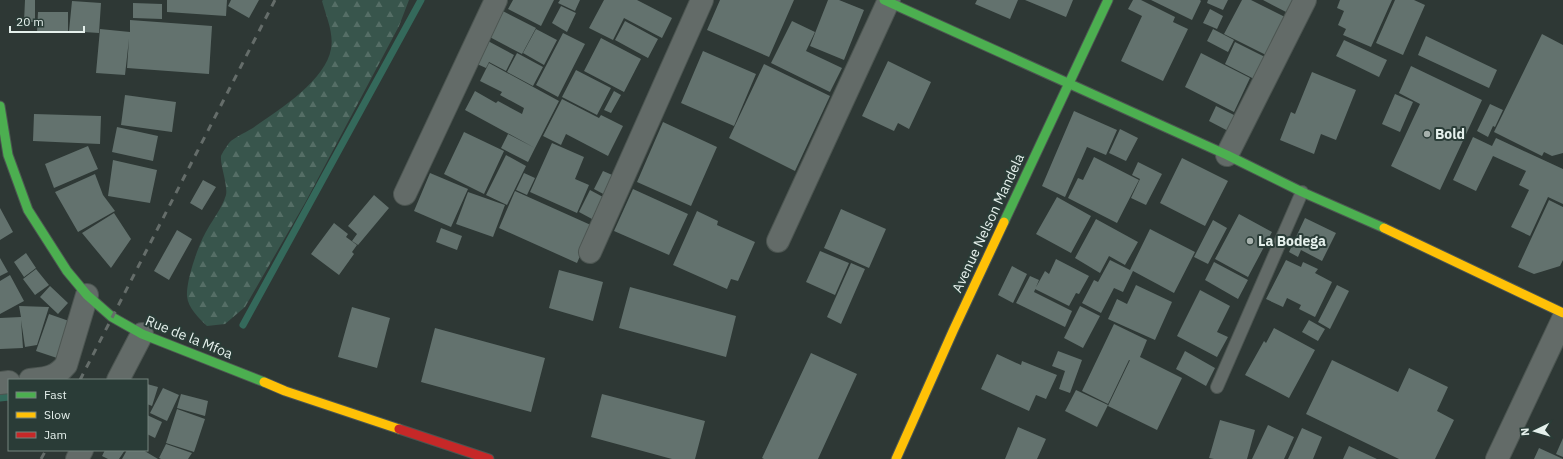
<svg xmlns="http://www.w3.org/2000/svg" width="1563" height="459" font-family="'IBM Plex Sans',sans-serif">
  <style>
    .forest { fill: url(#forest-firs) }
    .lines { fill: none; stroke-linecap: round; stroke-linejoin: round }
    .stream { stroke: #34695b; stroke-width: 7 }
    .building { fill: #63726e }
    .lane-casing { stroke: #4c5551; stroke-width: 14 }
    .street-casing { stroke: #4c5551; stroke-width: 24 }
    .fast-casing { stroke: #4c5551; stroke-width: 11 }
    .slow-casing { stroke: #4c5551; stroke-width: 11 }
    .jam-casing { stroke: #4c5551; stroke-width: 11 }
    .lane { stroke: #636b68; stroke-width: 12 }
    .street { stroke: #636b68; stroke-width: 22 }
    .fast { stroke: #4caf50; stroke-width: 9 }
    .slow { stroke: #ffc107; stroke-width: 9 }
    .jam { stroke: #c62828; stroke-width: 9 }
    .rail { stroke: #656d6a; stroke-width: 3; stroke-dasharray: 7 7; stroke-linecap: butt }
    .poi-dot { fill: #a5b0ac; stroke: #2a3c37; stroke-width: 1.5 }
    .labels { text-anchor: middle; stroke-width: 4; stroke-linejoin: round; paint-order: stroke }
    .poi-label { font-size: 14px; font-weight: bold; fill: #e5f0ec; stroke: #2a3c37; text-anchor: start }
    .street-label { font-size: 14px; fill: #e5f0ec; stroke: #2a3c37 }
  </style>
  <defs>
    <pattern id="forest-firs" width="22" height="20" patternUnits="userSpaceOnUse"><rect width="22" height="20" fill="#38554c"/><path d="M5 1l3.5 6h-7zM16 11l3.5 6h-7z" fill="#556e66"/></pattern>
  </defs>
  <rect width="100%" height="100%" fill="#2e3835"/>
  <path class="forest" d="M 323,0 L 409,0 L 399,26 L 305,203 L 245,307 L 225,324 L 207,326 C 199,318 188,308 187,296 C 186,280 199,243 207,230 C 213,219 222,208 226,195 C 228,185 220,165 221,156 C 222,153 227,146 229,143 C 234,137 250,131 257,125 C 281,109 326,79 331,49 C 334,33 326,16 322,1 Z"/>
  <g class="lines">
    <path class="stream" d="M 243,325 L 421,0
      M 0,398 L 9,397"/>
  </g>
  <path class="building" d="M 25,0 L 35,0 L 35,22 L 24,22 Z
    M 167,0 L 227,0 L 226,16 L 167,12 Z
    M 231,0 L 259,0 L 249,18 L 228,6 Z
    M 513,0 L 554,0 L 541,26 L 508,9 Z
    M 560,0 L 580,0 L 575,11 L 558,3 Z
    M 604,0 L 637,0 L 672,18 L 662,38 L 624,18 L 613,40 L 589,28 Z
    M 720,0 L 794,0 L 769,57 L 707,30 Z
    M 828,0 L 839,0 L 864,10 L 844,60 L 810,46 Z
    M 977,0 L 1018,0 L 1010,19 L 975,4 Z
    M 1025,0 L 1073,0 L 1066,17 Z
    M 1133,0 L 1141,0 L 1175,17 L 1173,22 L 1188,29 L 1163,81 L 1121,61 L 1142,16 L 1128,9 Z
    M 1151,0 L 1200,0 L 1201,1 L 1192,20 Z
    M 1208,0 L 1228,0 L 1223,10 L 1207,3 Z
    M 1242,0 L 1251,0 L 1287,18 L 1268,56 L 1224,34 Z
    M 1263,0 L 1295,0 L 1288,13 Z
    M 1340,0 L 1392,0 L 1371,47 L 1343,35 L 1346,29 L 1338,25 L 1344,11 L 1337,8 Z
    M 1395,0 L 1414,0 L 1425,5 L 1403,55 L 1376,43 Z
    M 72,1 L 101,3 L 99,33 L 69,31 Z
    M 133,3 L 162,4 L 162,19 L 133,18 Z
    M 561,6 L 576,13 L 567,32 L 552,23 Z
    M 497,8 L 536,28 L 522,54 L 484,34 Z
    M 1210,9 L 1223,16 L 1217,29 L 1203,23 Z
    M 38,12 L 68,12 L 68,32 L 37,32 Z
    M 130,20 L 212,26 L 209,74 L 127,68 L 129,39 L 125,75 L 96,73 L 100,29 L 130,32 Z
    M 625,21 L 658,39 L 648,58 L 615,40 Z
    M 792,21 L 815,32 L 806,51 L 842,68 L 830,92 L 771,63 Z
    M 536,29 L 557,40 L 544,65 L 523,53 Z
    M 1213,29 L 1234,40 L 1228,52 L 1207,41 Z
    M 563,33 L 585,44 L 558,97 L 536,85 Z
    M 1542,34 L 1563,45 L 1563,153 L 1552,156 L 1544,152 L 1542,156 L 1494,132 Z
    M 1426,36 L 1497,70 L 1489,88 L 1418,55 Z
    M 601,38 L 641,59 L 624,92 L 584,71 Z
    M 1344,40 L 1387,60 L 1379,77 L 1336,56 Z
    M 488,41 L 514,55 L 506,71 L 489,62 L 486,68 L 477,64 Z
    M 1235,42 L 1267,58 L 1256,80 L 1225,64 Z
    M 703,51 L 756,74 L 734,126 L 681,103 Z
    M 517,53 L 543,67 L 533,86 L 507,72 Z
    M 1201,53 L 1250,78 L 1234,112 L 1185,87 Z
    M 888,61 L 931,82 L 909,129 L 898,123 L 894,131 L 862,116 Z
    M 489,63 L 559,101 L 535,148 L 465,110 L 475,91 L 496,103 L 498,101 L 522,114 L 524,108 L 500,95 L 502,92 L 480,81 Z
    M 764,64 L 830,96 L 795,171 L 729,138 Z
    M 1411,66 L 1482,100 L 1440,190 L 1391,166 L 1420,104 L 1399,93 Z
    M 576,70 L 611,88 L 597,115 L 562,97 Z
    M 1312,72 L 1356,90 L 1336,140 L 1321,134 L 1314,154 L 1280,140 L 1291,112 L 1295,114 Z
    M 614,91 L 621,95 L 611,113 L 604,110 Z
    M 1395,94 L 1413,102 L 1400,132 L 1382,124 Z
    M 125,95 L 176,102 L 172,132 L 121,125 Z
    M 562,99 L 599,118 L 601,115 L 623,126 L 608,156 L 566,134 L 561,145 L 543,136 Z
    M 1490,104 L 1503,110 L 1495,127 L 1493,126 L 1488,137 L 1477,131 Z
    M 1216,106 L 1240,118 L 1232,133 L 1209,121 Z
    M 1074,111 L 1117,130 L 1106,155 L 1087,147 L 1065,197 L 1042,186 Z
    M 34,114 L 101,116 L 100,144 L 33,141 Z
    M 663,122 L 717,147 L 691,206 L 637,182 Z
    M 117,127 L 158,136 L 153,161 L 112,152 Z
    M 1120,129 L 1138,138 L 1126,161 L 1109,153 Z
    M 464,132 L 504,151 L 484,194 L 444,174 Z
    M 508,134 L 535,148 L 528,162 L 501,148 Z
    M 1473,137 L 1492,146 L 1496,138 L 1563,169 L 1563,204 L 1548,197 L 1530,236 L 1511,227 L 1529,190 L 1519,185 L 1526,171 L 1493,156 L 1476,191 L 1453,180 Z
    M 552,143 L 584,157 L 575,179 L 589,185 L 577,213 L 530,192 Z
    M 88,146 L 98,169 L 54,188 L 45,164 Z
    M 506,155 L 526,166 L 507,205 L 486,195 Z
    M 1094,157 L 1139,180 L 1117,223 L 1068,198 L 1078,178 L 1083,180 Z
    M 1182,158 L 1228,181 L 1205,226 L 1160,203 Z
    M 113,160 L 157,170 L 150,203 L 108,196 Z
    M 1138,162 L 1162,174 L 1146,205 L 1131,198 L 1140,179 L 1132,175 Z
    M 603,171 L 617,177 L 607,196 L 594,189 Z
    M 430,173 L 468,189 L 451,227 L 414,211 Z
    M 524,173 L 535,178 L 527,195 L 516,190 Z
    M 95,174 L 103,195 L 115,211 L 78,232 L 55,192 Z
    M 203,180 L 216,187 L 202,210 L 190,203 Z
    M 633,189 L 688,214 L 669,255 L 614,231 Z
    M 590,190 L 603,197 L 592,219 L 579,212 Z
    M 515,191 L 593,226 L 577,263 L 499,228 Z
    M 468,192 L 505,205 L 493,237 L 456,224 Z
    M 374,195 L 389,208 L 358,245 L 352,241 L 357,234 L 348,226 Z
    M 1057,197 L 1091,216 L 1071,253 L 1036,234 Z
    M 1549,200 L 1563,207 L 1563,260 L 1560,266 L 1534,274 L 1518,267 Z
    M 0,208 L 13,232 L 0,240 Z
    M 841,209 L 886,229 L 869,268 L 824,248 Z
    M 697,211 L 718,221 L 717,225 L 755,242 L 738,281 L 731,279 L 727,289 L 673,265 Z
    M 114,213 L 131,239 L 111,268 L 82,233 Z
    M 1239,214 L 1272,232 L 1248,277 L 1215,259 Z
    M 1305,218 L 1336,233 L 1322,261 L 1301,250 L 1298,257 L 1289,252 Z
    M 1096,219 L 1138,242 L 1125,265 L 1109,256 L 1100,273 L 1075,258 Z
    M 1213,220 L 1227,228 L 1208,264 L 1194,257 Z
    M 334,223 L 348,234 L 346,237 L 357,245 L 352,252 L 354,254 L 339,275 L 311,254 Z
    M 441,228 L 462,236 L 457,250 L 436,242 Z
    M 1150,229 L 1195,252 L 1174,293 L 1133,271 L 1123,292 L 1114,288 L 1101,313 L 1082,303 L 1094,280 L 1098,282 L 1110,260 L 1130,270 Z
    M 177,230 L 192,239 L 169,280 L 154,271 Z
    M 820,251 L 849,263 L 835,295 L 806,282 Z
    M 26,253 L 36,268 L 24,277 L 14,262 Z
    M 0,258 L 8,272 L 0,276 Z
    M 1056,259 L 1089,276 L 1079,294 L 1076,293 L 1069,306 L 1035,289 L 1045,271 L 1049,274 Z
    M 1286,260 L 1301,267 L 1303,262 L 1318,269 L 1315,273 L 1332,282 L 1315,317 L 1299,309 L 1301,305 L 1287,298 L 1283,307 L 1266,299 Z
    M 1214,262 L 1248,280 L 1238,299 L 1205,280 Z
    M 851,263 L 865,269 L 841,324 L 827,317 Z
    M 1012,266 L 1027,274 L 1013,303 L 998,295 Z
    M 36,269 L 49,285 L 35,295 L 23,279 Z
    M 559,270 L 603,282 L 593,321 L 549,308 Z
    M 10,275 L 24,301 L 0,314 L 0,281 Z
    M 1030,276 L 1039,280 L 1034,292 L 1072,311 L 1065,327 L 1016,303 Z
    M 1136,285 L 1172,302 L 1155,340 L 1108,319 L 1117,299 L 1127,304 Z
    M 1337,285 L 1349,291 L 1330,329 L 1318,322 Z
    M 50,286 L 68,303 L 58,314 L 40,297 Z
    M 630,287 L 736,316 L 726,357 L 619,328 Z
    M 1200,290 L 1230,306 L 1217,332 L 1228,337 L 1217,357 L 1177,336 Z
    M 19,306 L 49,307 L 37,345 L 25,347 L 21,320 L 23,348 L 0,349 L 0,318 L 21,317 Z
    M 1080,306 L 1100,316 L 1083,348 L 1064,338 Z
    M 352,307 L 390,318 L 377,368 L 338,357 Z
    M 49,314 L 69,321 L 57,358 L 36,351 Z
    M 1309,320 L 1325,329 L 1318,341 L 1302,332 Z
    M 1114,324 L 1147,340 L 1140,357 L 1182,378 L 1157,430 L 1108,406 L 1130,360 L 1137,363 L 1129,360 L 1108,404 L 1082,391 Z
    M 435,328 L 545,358 L 531,412 L 421,382 Z
    M 1274,328 L 1315,350 L 1289,398 L 1245,375 L 1264,341 L 1266,343 Z
    M 1058,351 L 1082,360 L 1070,393 L 1059,389 L 1065,371 L 1052,366 Z
    M 1185,351 L 1215,368 L 1206,386 L 1176,369 Z
    M 811,353 L 857,374 L 818,459 L 764,459 L 762,458 Z
    M 997,354 L 1021,365 L 1022,361 L 1057,375 L 1046,399 L 1036,395 L 1029,411 L 981,389 Z
    M 1332,360 L 1398,392 L 1409,368 L 1448,387 L 1437,411 L 1454,420 L 1435,459 L 1399,459 L 1306,414 Z
    M 147,384 L 158,387 L 152,406 L 147,404 Z
    M 163,388 L 179,395 L 167,421 L 150,413 Z
    M 1076,390 L 1108,405 L 1097,427 L 1065,411 Z
    M 181,394 L 208,401 L 205,416 L 177,408 Z
    M 602,394 L 705,421 L 695,459 L 672,459 L 591,437 Z
    M 177,409 L 205,419 L 194,452 L 166,443 Z
    M 147,415 L 162,422 L 155,438 L 147,434 Z
    M 1220,420 L 1255,430 L 1247,459 L 1214,459 L 1209,458 Z
    M 1268,425 L 1294,437 L 1284,459 L 1252,459 Z
    M 1018,427 L 1046,439 L 1037,459 L 1005,459 Z
    M 1302,428 L 1322,437 L 1313,459 L 1288,459 Z
    M 1563,438 L 1563,457 L 1556,454 Z
    M 166,444 L 192,453 L 188,459 L 161,459 L 159,458 Z
    M 1349,446 L 1377,459 L 1343,459 Z
    M 1539,448 L 1563,459 L 1534,459 Z
    M 105,450 L 125,450 L 119,459 L 108,459 L 102,456 Z
    M 127,450 L 143,450 L 158,459 L 122,459 Z"/>
  <g class="lines">
    <defs>
      <path id="lane" d="M 1217,387 L 1302,192"/>
      <path id="street" d="M 1227,155 L 1305,0
        M 405,194 L 496,0
        M 778,241 L 889,0
        M 590,252 L 702,0
        M 30,380 C 46,378 55,378 66,365 L 87,295
        M 118,380 L 142,334
        M 0,383 L 9,382
        M 77,459 L 82,450
        M 1497,459 L 1563,319"/>
      <path id="fast" d="M 884,0 L 1227,155 L 1302,192 L 1384,228
        M 0,106 L 8,155 L 28,210 L 67,271 L 87,295 L 112,317 L 142,334 L 264,382
        M 1004,222 L 1108,0"/>
      <path id="slow" d="M 1384,228 L 1563,313
        M 264,382 L 285,391 L 399,429
        M 896,459 L 953,331 L 1004,222"/>
      <path id="jam" d="M 399,429 L 489,459"/>
    </defs>
    <use href="#lane" class="lane-casing"/>
    <use href="#street" class="street-casing"/>
    <use href="#fast" class="fast-casing"/>
    <use href="#slow" class="slow-casing"/>
    <use href="#jam" class="jam-casing"/>
    <use href="#lane" class="lane"/>
    <use href="#street" class="street"/>
    <use href="#fast" class="fast"/>
    <use href="#slow" class="slow"/>
    <use href="#jam" class="jam"/>
    <path class="rail" d="M 80,380 L 275,0
      M 41,459 L 46,450"/>
  </g>
  <g class="poi-dot">
    <circle cx="1427" cy="134" r="4"/>
    <circle cx="1250" cy="241" r="4"/>
  </g>
  <g class="labels">
    <g class="poi-label">
      <text x="1435" y="139">Bold</text>
      <text x="1258" y="246">La Bodega</text>
    </g>
    <g class="street-label">
      <text transform="translate(988 223) rotate(-65)" y="5">Avenue Nelson Mandela</text>
      <text transform="translate(189 337) rotate(22)" y="5">Rue de la Mfoa</text>
    </g>
  </g>
  <rect x="8" y="379" width="140" height="72" fill="#2a3c37" stroke="#75847f"/>
  <rect x="16" y="392" width="20" height="6" fill="#4caf50" stroke="#75847f"/>
  <text x="44" y="399" font-size="12" fill="#e5f0ec">Fast</text>
  <rect x="16" y="412" width="20" height="6" fill="#ffc107" stroke="#75847f"/>
  <text x="44" y="419" font-size="12" fill="#e5f0ec">Slow</text>
  <rect x="16" y="432" width="20" height="6" fill="#c62828" stroke="#75847f"/>
  <text x="44" y="439" font-size="12" fill="#e5f0ec">Jam</text>
  <g transform="translate(1535 431) rotate(265)" stroke="#2a3c37" stroke-width="3" paint-order="stroke">
  <path d="M0-3L7 15L0 10L-7 15Z" fill="#e5f0ec"/>
  <text y="-6" font-size="11" font-weight="bold" text-anchor="middle" fill="#e5f0ec">N</text>
  </g>
  <path d="M10 26v6h74v-6" fill="none" stroke="#e5f0ec" stroke-width="2"/>
  <text x="16" y="26" font-size="12" fill="#e5f0ec" stroke="#2a3c37" stroke-width="3" paint-order="stroke">20 m</text>
</svg>
